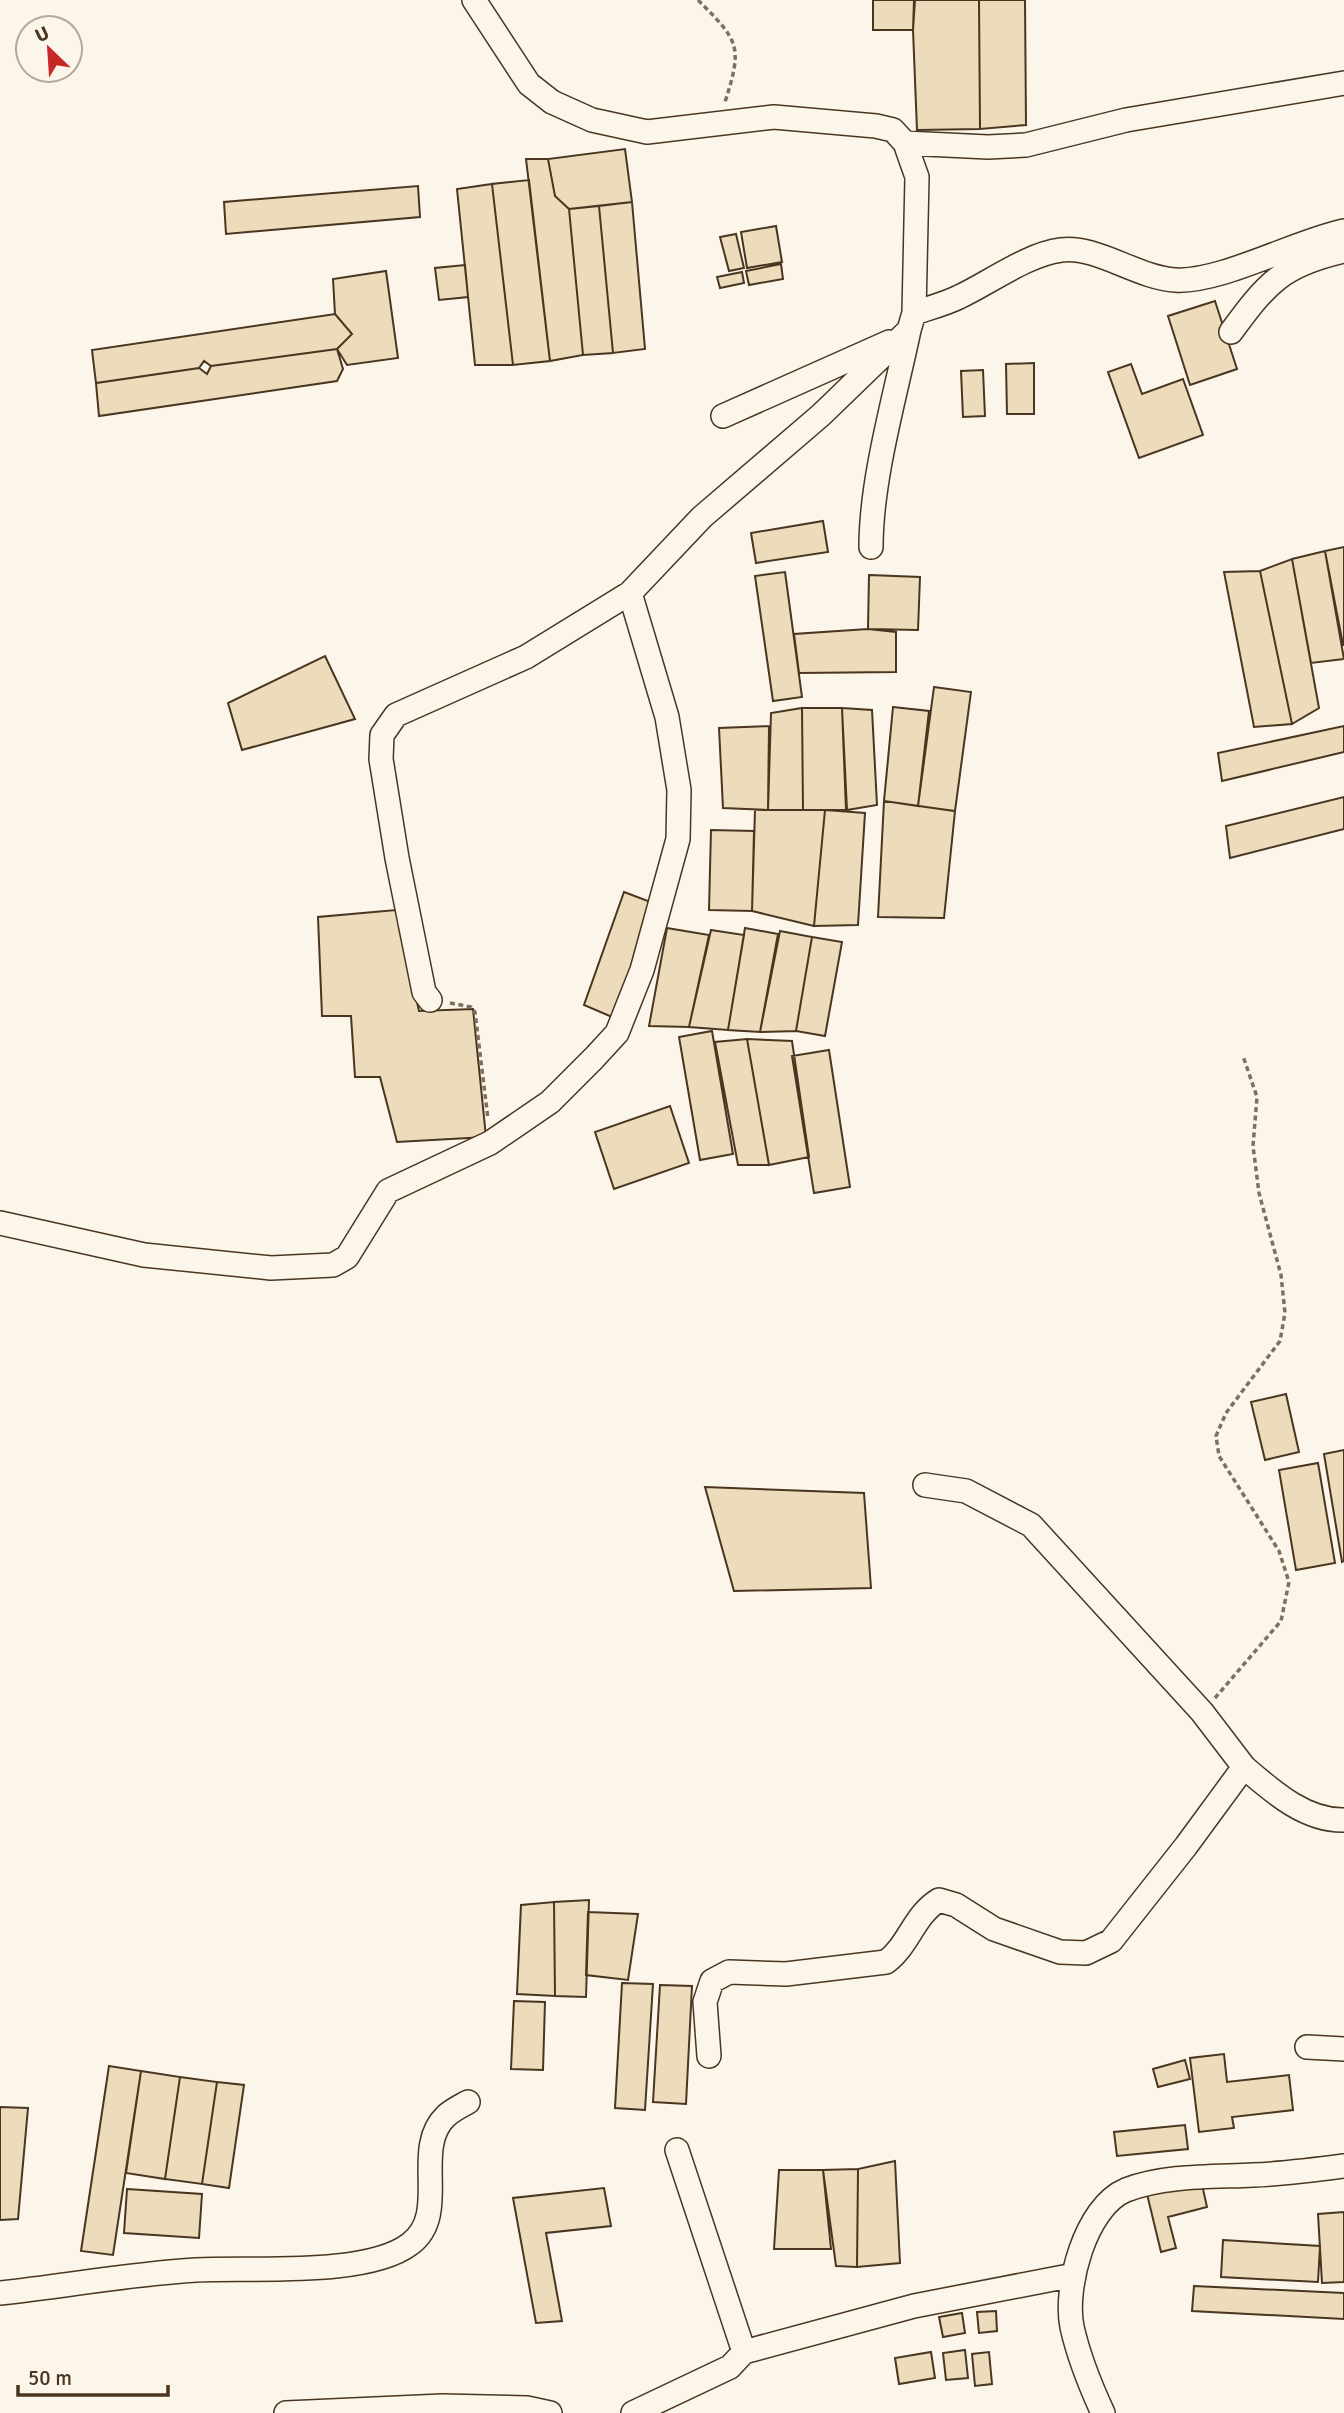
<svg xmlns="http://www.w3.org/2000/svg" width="1344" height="2413" font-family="Signika,sans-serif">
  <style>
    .building { fill: #ecdcbc; stroke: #4a3520; stroke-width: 2 }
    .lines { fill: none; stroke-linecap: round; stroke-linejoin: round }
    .minor-casing { stroke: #4a3520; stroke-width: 26 }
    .path { stroke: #7f6f5c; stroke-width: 3.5; stroke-dasharray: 5 3.5; stroke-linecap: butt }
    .minor { stroke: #fbf6e9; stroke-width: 23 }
  </style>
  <rect width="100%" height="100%" fill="#fbf6e9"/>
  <path class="building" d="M 873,0 L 914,0 L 913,30 L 873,30 Z
    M 915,0 L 979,0 L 980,129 L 917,130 L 913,30 Z
    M 979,0 L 1025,0 L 1026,125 L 980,129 Z
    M 625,149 L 632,202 L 569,209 L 555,196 L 548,159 Z
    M 526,159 L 548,159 L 555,196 L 569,209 L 583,355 L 550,361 Z
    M 529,180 L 550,361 L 513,365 L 492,184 Z
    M 492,184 L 513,365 L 475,365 L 457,189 Z
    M 418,186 L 420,217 L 226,234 L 224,202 Z
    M 632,202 L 645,349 L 613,353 L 599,206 Z
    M 599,206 L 613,353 L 583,355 L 569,209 Z
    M 776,226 L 782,262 L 747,268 L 741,232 Z
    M 736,234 L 744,268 L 729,271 L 720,237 Z
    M 781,264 L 783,279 L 749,285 L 746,271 Z
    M 465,265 L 468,297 L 439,300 L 435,268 Z
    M 386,271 L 398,358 L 347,365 L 337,349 L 352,334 L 335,314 L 333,279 Z
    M 742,272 L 744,283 L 720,288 L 717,277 Z
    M 1215,301 L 1237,369 L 1190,385 L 1168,316 Z
    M 335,314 L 352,334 L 337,349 L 211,366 L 204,361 L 199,368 L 96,383 L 92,350 Z
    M 337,349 L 343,369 L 337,381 L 99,416 L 96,383 L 199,368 L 207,374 L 211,366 Z
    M 1034,363 L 1034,414 L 1007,414 L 1006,364 Z
    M 1131,364 L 1142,394 L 1183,379 L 1203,435 L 1139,458 L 1108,372 Z
    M 983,370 L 985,416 L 963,417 L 961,371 Z
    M 823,521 L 828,552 L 756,563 L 751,533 Z
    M 1344,547 L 1344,645 L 1343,645 L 1325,551 Z
    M 1325,551 L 1344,659 L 1311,663 L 1292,559 Z
    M 1292,559 L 1319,708 L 1292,724 L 1260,571 Z
    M 1260,571 L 1292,724 L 1254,727 L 1224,572 Z
    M 785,572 L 802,697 L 773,701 L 755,576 Z
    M 869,575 L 920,577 L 918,630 L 868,629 Z
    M 868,629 L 896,632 L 896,672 L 799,673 L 794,634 Z
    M 325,656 L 355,719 L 242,750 L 228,703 Z
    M 934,687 L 971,692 L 955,811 L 918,806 Z
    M 893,707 L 929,711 L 918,806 L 884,801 Z
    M 802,708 L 842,708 L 846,810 L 803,810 Z
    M 802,708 L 803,810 L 768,810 L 771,713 Z
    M 842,708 L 872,710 L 877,805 L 847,810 Z
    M 769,726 L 768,810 L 723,808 L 719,728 Z
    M 1344,726 L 1344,752 L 1222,781 L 1218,753 Z
    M 1344,797 L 1344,829 L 1230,858 L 1226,826 Z
    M 884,801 L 955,811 L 944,918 L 878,917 Z
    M 755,810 L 825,810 L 814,926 L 752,911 Z
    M 825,810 L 865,813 L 858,925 L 814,926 Z
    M 711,830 L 754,831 L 752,911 L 709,910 Z
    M 624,892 L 656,904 L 612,1017 L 584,1005 Z
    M 396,910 L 419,1011 L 473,1009 L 486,1137 L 397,1142 L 380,1077 L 355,1077 L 351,1016 L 322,1016 L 318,917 Z
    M 667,928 L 709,935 L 689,1027 L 649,1026 Z
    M 745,928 L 778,934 L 760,1032 L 728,1030 Z
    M 711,930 L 744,935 L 728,1030 L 689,1027 Z
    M 780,931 L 812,937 L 796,1031 L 760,1032 Z
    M 812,937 L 842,942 L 825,1036 L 796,1031 Z
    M 712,1031 L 733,1154 L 700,1160 L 679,1037 Z
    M 747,1039 L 792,1041 L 809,1157 L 769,1165 Z
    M 747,1039 L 769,1165 L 738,1165 L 715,1042 Z
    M 829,1050 L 850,1187 L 814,1193 L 792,1056 Z
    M 670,1106 L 689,1163 L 614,1189 L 595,1132 Z
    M 1286,1394 L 1299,1452 L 1265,1460 L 1251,1402 Z
    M 1344,1450 L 1344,1561 L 1342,1562 L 1324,1454 Z
    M 1318,1463 L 1335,1563 L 1296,1570 L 1279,1470 Z
    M 705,1487 L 864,1493 L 871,1588 L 734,1591 Z
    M 589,1900 L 586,1997 L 555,1996 L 554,1902 Z
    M 554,1902 L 555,1996 L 517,1994 L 521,1905 Z
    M 588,1912 L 638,1914 L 628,1980 L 586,1975 Z
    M 622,1983 L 653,1984 L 645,2110 L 615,2108 Z
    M 660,1985 L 692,1986 L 686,2104 L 653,2102 Z
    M 514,2001 L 545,2002 L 543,2070 L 511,2069 Z
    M 1224,2054 L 1227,2082 L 1289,2075 L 1293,2110 L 1232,2117 L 1234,2128 L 1199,2132 L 1190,2058 Z
    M 1185,2060 L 1190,2079 L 1158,2087 L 1153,2069 Z
    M 109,2066 L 141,2071 L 113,2255 L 81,2251 Z
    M 141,2071 L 180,2077 L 165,2179 L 126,2173 Z
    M 180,2077 L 217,2082 L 202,2184 L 165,2179 Z
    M 217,2082 L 244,2085 L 229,2188 L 202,2184 Z
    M 0,2107 L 28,2108 L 18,2219 L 0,2220 Z
    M 1185,2125 L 1188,2149 L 1117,2156 L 1114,2132 Z
    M 895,2161 L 900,2263 L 857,2267 L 858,2169 Z
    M 858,2169 L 857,2267 L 836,2266 L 823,2170 Z
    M 779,2170 L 823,2170 L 831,2249 L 774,2249 Z
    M 1201,2180 L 1207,2207 L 1168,2217 L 1176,2248 L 1161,2252 L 1147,2194 Z
    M 604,2188 L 611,2226 L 546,2233 L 562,2321 L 536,2323 L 513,2198 Z
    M 127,2189 L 202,2194 L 199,2238 L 124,2233 Z
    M 1344,2212 L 1344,2282 L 1322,2283 L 1318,2214 Z
    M 1223,2240 L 1320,2246 L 1318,2282 L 1221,2277 Z
    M 1194,2286 L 1344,2293 L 1344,2319 L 1192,2311 Z
    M 996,2311 L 997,2331 L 979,2333 L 977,2312 Z
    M 962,2313 L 965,2333 L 943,2337 L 939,2317 Z
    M 965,2350 L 968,2378 L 946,2380 L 943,2353 Z
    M 931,2352 L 935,2378 L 899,2384 L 895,2358 Z
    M 989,2352 L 992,2384 L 975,2386 L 972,2354 Z"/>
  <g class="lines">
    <defs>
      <path id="minor" d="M 474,0 L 529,84 L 552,102 L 592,120 L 647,132 L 774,117 L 876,126 L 893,130 L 905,143 L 917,177 L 914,313
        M 905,143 L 988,147 L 1026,145 L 1126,120 L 1344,83
        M 1231,332 C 1267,283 1282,265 1344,251
        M 723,416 L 889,342
        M 871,547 C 871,479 895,397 909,330
        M 430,1000 L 424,992 L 397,858 L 381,759 L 382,735 L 396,715 L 526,657 L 630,593 L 702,517 L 821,415 L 909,330 L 914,313 C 929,308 945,304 959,297 C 989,283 1028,254 1061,250 C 1096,245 1138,278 1175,280 C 1220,283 1296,241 1344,231
        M 0,1223 L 144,1255 L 271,1268 L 333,1265 L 347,1257 L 388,1191 L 490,1143 L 550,1102 L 594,1058 L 617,1033 L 642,970 L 678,839 L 679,790 L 667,717 L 630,593
        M 925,1485 L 966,1491 L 1031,1525 L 1202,1712 L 1244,1767
        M 1307,2047 L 1344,2049
        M 709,2056 L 705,2002 L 712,1981 L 729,1972 L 786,1974 L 886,1962 C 909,1945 914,1915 939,1900 L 956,1905 L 994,1929 L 1060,1952 L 1086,1953 L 1111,1941 L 1186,1846 L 1244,1767 C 1272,1791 1305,1821 1344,1820
        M 677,2150 L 744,2352
        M 0,2293 C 65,2286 130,2274 196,2270 C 250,2267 367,2277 410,2244 C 451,2214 411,2149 446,2116 C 452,2110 461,2106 468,2102
        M 286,2413 L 442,2406 L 527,2408 L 550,2413
        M 633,2413 L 730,2367 L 744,2352 L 914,2306 L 1074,2275
        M 1103,2413 C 1090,2385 1079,2358 1072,2327 C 1064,2288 1085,2207 1126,2190 C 1165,2175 1213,2177 1253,2175 C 1284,2174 1314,2170 1344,2166"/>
    </defs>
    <use href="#minor" class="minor-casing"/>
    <path class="path" d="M 698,0 C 739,41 743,46 725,102
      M 450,1003 L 471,1007 L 475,1012 L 488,1119
      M 1215,1698 L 1281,1621 L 1289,1582 L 1279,1551 L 1219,1456 L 1216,1436 L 1226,1413 L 1280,1341 L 1285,1313 L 1281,1275 L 1259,1193 L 1253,1146 L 1257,1097 L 1243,1056"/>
    <use href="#minor" class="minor"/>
  </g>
  <g transform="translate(49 49) rotate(335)"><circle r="33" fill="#fbf6e9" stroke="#b4a999" stroke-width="2"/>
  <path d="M0-5L12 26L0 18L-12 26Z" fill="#c62828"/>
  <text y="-10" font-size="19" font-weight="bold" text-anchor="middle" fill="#4a3520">U</text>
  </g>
  <path d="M18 2385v10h150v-10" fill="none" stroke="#4a3520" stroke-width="3.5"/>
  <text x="28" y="2385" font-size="21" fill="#4a3520" stroke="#fbf6e9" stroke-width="5" paint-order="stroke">50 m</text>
</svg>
